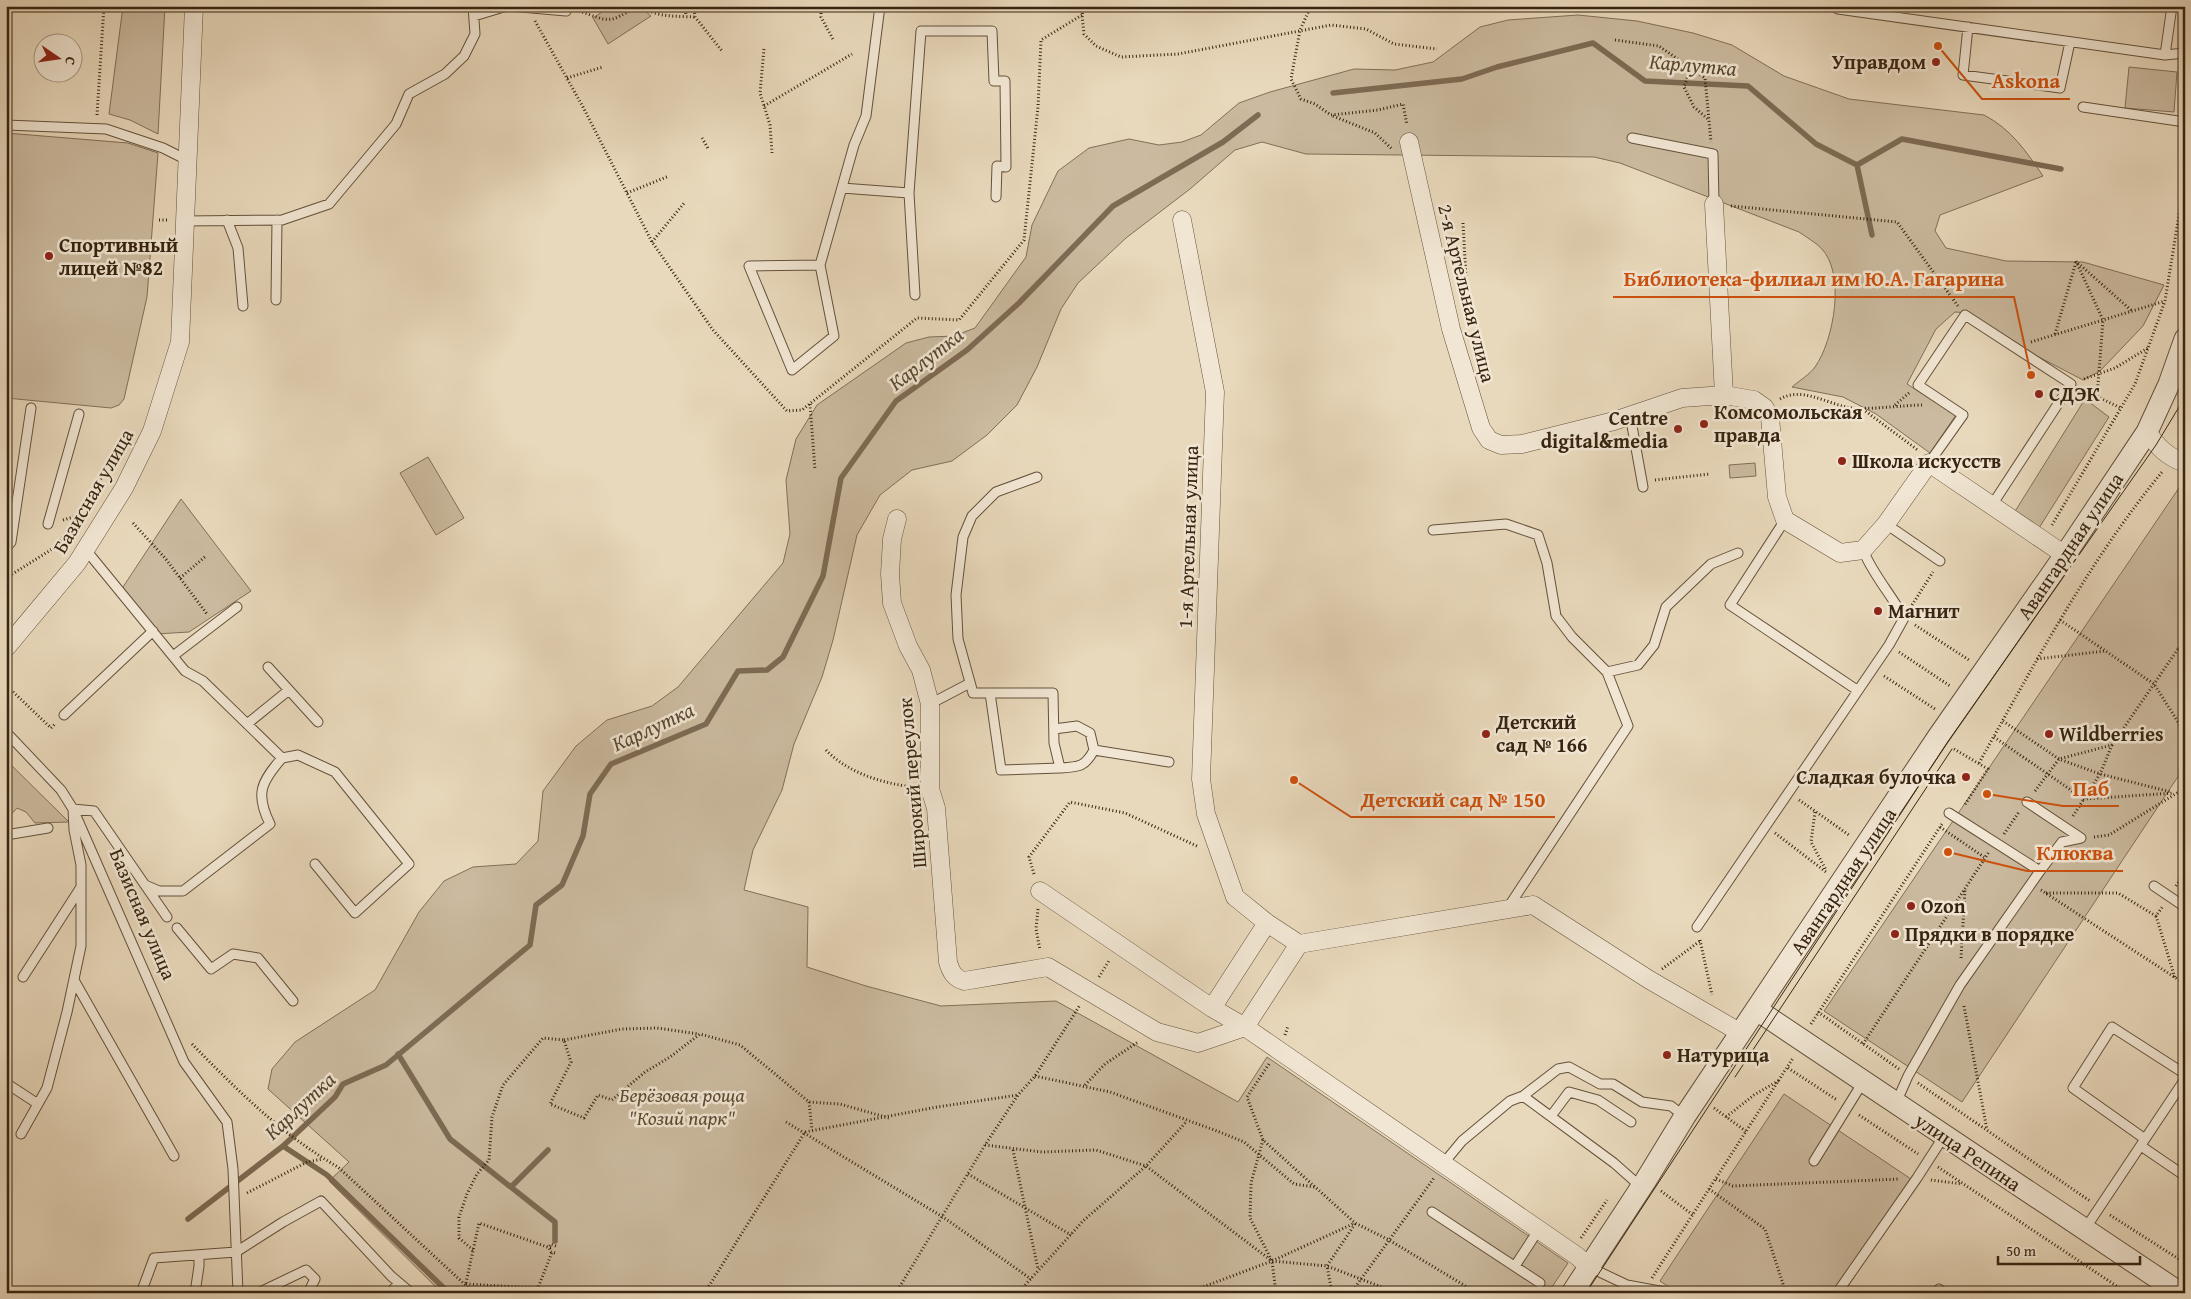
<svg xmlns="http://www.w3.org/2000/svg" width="2191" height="1299" font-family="'Gentium Book Plus',serif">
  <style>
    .green { fill: #cbba9f; stroke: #816f58 }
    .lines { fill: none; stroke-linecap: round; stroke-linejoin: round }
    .stream { stroke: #7d6b54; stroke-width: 5.5 }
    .service-casing { stroke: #64513b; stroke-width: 11 }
    .minor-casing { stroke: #64513b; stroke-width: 19 }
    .tertiary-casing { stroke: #64513b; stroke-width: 23 }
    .path { stroke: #372410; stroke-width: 3; stroke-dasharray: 1 2.5; stroke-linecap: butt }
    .service { stroke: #f1e6d3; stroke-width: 9 }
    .minor { stroke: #f1e6d3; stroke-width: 18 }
    .tertiary { stroke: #f1e6d3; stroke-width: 21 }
    .tram { stroke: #372410; stroke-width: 1 }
    .poi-dot { fill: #8f2418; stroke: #f1e6d3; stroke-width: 2 }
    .labels { text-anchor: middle; stroke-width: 5; stroke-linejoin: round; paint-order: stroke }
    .poi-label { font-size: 20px; font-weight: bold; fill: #372410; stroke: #f1e6d3; text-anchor: start }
    .street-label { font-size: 20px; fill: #372410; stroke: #f1e6d3 }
    .park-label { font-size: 20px; font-style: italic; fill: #5c4a34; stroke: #f1e6d3 }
    .water-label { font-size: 21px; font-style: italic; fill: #5a4832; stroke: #f1e6d3 }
    .leader { fill: none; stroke: #cd510d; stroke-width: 2 }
    .callout-dot { fill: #cd510d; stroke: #f1e6d3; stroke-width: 2 }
    .callout-label { font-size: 21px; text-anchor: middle; font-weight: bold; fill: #cd510d; stroke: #f1e6d3; stroke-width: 5; stroke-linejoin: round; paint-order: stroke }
  </style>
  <rect width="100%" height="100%" fill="#e9d9bc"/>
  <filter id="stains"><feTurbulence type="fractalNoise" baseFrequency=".004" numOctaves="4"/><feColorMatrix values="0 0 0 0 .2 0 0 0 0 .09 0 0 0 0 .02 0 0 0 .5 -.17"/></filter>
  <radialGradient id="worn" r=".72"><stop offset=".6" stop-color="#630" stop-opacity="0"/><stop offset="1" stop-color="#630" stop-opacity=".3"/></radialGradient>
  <path class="green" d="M 123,6 L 165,6 L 158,134 L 130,120 L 109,114 Z
    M 611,6 L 639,6 L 651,16 L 608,44 L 593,18 Z
    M 1578,15 L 1637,21 L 1693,33 L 1732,45 L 1784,76 L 1849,99 L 1984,115 C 2011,129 2026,151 2043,176 L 1940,215 L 1935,231 L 1946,248 L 2006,261 L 2083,262 L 2164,285 L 2143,326 L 2100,371 L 2083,380 L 2033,354 L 1969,313 L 1955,312 L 1936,329 L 1907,384 L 1956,415 L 1930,453 L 1876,414 L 1843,397 L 1792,387 C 1799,381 1810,374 1815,367 C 1834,340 1846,273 1821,248 C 1815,242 1806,237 1799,232 L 1620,163 L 1594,157 L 1306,154 L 1262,142 L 1235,150 L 1190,189 L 1126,238 L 1078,283 L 1061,309 L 1037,367 L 1017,405 L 987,435 L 952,461 L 912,470 L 880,495 L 857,535 L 833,640 L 822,677 L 794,744 L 782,790 L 753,850 L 744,890 L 808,907 L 807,967 L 866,986 L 941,1006 L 1056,1001 L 1238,1102 L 1267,1057 L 1568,1263 L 1548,1293 L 442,1293 L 329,1181 L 349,1162 L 268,1089 L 272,1069 L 295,1042 L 375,990 L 419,912 L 444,881 L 473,867 L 516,864 L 538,841 L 543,791 L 576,746 L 607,720 L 652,706 L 678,687 L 783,563 L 790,534 L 786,480 L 796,439 L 817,405 L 906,343 L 929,337 L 954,336 L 975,328 L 1026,257 L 1032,225 L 1058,171 L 1089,148 L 1129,139 L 1159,145 L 1182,142 L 1201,135 L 1239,103 L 1270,92 L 1354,69 L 1395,70 L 1433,62 L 1480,27 L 1508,20 Z
    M 2129,67 L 2177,72 L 2174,112 L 2125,108 Z
    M 6,133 L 128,143 L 158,153 L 147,297 L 124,399 L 119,405 L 111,408 L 6,398 Z
    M 2085,399 L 2109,417 L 2039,528 L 2014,513 Z
    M 428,457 L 464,518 L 436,535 L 400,473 Z
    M 1755,463 L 1756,476 L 1730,478 L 1729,465 Z
    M 2185,479 L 2185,766 L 1962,1102 L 1824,1011 Z
    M 181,499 L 251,591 L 189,632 L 156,634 L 121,590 Z
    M 6,760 L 69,822 L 35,823 L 26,812 L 17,808 L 6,820 Z
    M 1784,1094 L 1917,1183 L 1843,1293 L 1678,1293 L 1660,1281 Z"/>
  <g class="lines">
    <path class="stream" d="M 1333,93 L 1462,79 L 1497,67 L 1593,43 L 1645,81 L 1748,86 L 1816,144 L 1857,165 L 1902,139 L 2061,169
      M 1857,165 L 1872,235
      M 398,1054 L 450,1139 L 555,1222 L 555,1241
      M 283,1146 L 327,1175 L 449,1293
      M 511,1187 L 548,1150
      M 188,1219 L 283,1146 L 335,1097 L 343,1084 L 386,1065 L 530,945 L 536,905 L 562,885 L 583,836 L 590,794 L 611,764 L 706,724 L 738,671 L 767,670 L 783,657 L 823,576 L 841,478 L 896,401 L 967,350 L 1019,303 L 1113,206 L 1223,142 L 1258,115"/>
    <defs>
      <path id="service" d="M 509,6 L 566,11 L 567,6
        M 1833,6 L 1838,9 L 2165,55 L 2185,53
        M 474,16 L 507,6
        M 1968,27 L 1963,75 L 2060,88 L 2070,42
        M 2165,55 L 2172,6
        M 2083,107 L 2185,122
        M 6,125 L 106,129 L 163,148 L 187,160
        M 1632,138 L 1713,154 L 1714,204
        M 842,188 L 909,193
        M 227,220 L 238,248 L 243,306
        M 185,221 L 282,220 L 329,204 L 396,124 L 409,94 L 445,74 L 464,56 L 475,34 L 473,6
        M 820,265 L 834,336 L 792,370 L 749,266 L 820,265 L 854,145 L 866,116 L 880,6
        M 915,295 L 909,193 L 921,31 L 992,31 L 994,81 L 1005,81 L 1006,167 L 997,166 L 996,197
        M 276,300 L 277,220
        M 1630,415 L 1643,487
        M 1929,463 L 1963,415 L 1918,385 L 1965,315 L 2071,384 L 1992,505
        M 1037,477 L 996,492 L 972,516 L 963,537 L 956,595 L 958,639 L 973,693 L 1053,693 L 1054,743 L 1060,768 C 1079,767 1085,767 1094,750 L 1169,762
        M 1785,520 L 1730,605 L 1857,690
        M 48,524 L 79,414
        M 1886,524 L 1940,561
        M 1433,530 L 1506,524 L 1538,535 L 1547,563 L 1556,616 L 1572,637 L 1607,672 L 1628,726 L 1507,909
        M 6,548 L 11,542 L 31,408
        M 86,550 L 185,671 L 203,681 L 282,758 L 298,755 L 335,772 L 409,864 L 355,913 L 315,864
        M 173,656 L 237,607
        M 268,667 L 318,722
        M 1607,672 L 1638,665 L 1654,645 L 1666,607 L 1711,564 L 1738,553
        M 990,693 L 1001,770 L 1060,768
        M 930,704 L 970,683
        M 64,715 L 153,631
        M 247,724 L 289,690
        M 1054,729 L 1077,726 L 1090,733 L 1094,750
        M 6,732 L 61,790 L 73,809 L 184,1062 L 227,1122 L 233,1169 L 238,1293
        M 2027,802 L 2081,838
        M 1949,813 L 2040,871
        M 6,830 L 12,834 L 48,828
        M 145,885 L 159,891 L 183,891 L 270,824 C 255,794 261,782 282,758
        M 2154,886 L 2185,907
        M 1697,927 L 1889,645 L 1904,618 C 1891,594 1873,575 1863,550
        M 177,928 L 211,969 L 233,954 L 258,958 L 293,1001
        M 23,977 L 81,887
        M 74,980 L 174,1156
        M 6,1083 L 38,1104
        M 1523,1096 L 1614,1163 L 1641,1187
        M 1896,1103 L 1908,1076 L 1960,985 L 2040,871 L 2062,842 L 2081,838
        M 1551,1116 L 1569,1092 L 1598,1100 L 1631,1122
        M 21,1134 L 47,1088 L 67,1012 L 81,946 L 81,865 L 74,830 L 73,809 L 94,811 L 167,917
        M 2145,1139 L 2073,1088 L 2112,1027 L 2185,1074
        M 2141,1146 L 2185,1176
        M 1814,1161 L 1863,1082
        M 1443,1164 L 1462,1141 L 1510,1101 L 1523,1096 L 1558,1069 L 1569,1067 L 1600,1084 L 1613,1084 L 1642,1102 L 1671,1106 L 1684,1116
        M 1432,1212 L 1540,1283
        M 2085,1229 L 2185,1079
        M 1515,1266 L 1539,1229
        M 1589,1267 L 1627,1285 L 1670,1293
        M 141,1293 L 154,1258 L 236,1252 L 283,1222 L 321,1201 L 391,1276 L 411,1293
        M 195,1293 L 199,1266 L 199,1255
        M 258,1293 L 306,1270 L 315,1279 L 308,1293
        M 391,1293 L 398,1283
        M 1837,1293 L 1917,1178 L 1944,1136
        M 1936,1293 L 1939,1289 L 1944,1293"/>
      <path id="minor" d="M 1409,142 L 1451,329 L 1481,428 L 1489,440 L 1501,445 L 1522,444 L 1614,421 L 1682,398 L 1724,395 L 1754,400 L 1764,407 L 1770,417 L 1777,497 L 1785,520 L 1840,553 L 1863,550 L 1886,524 L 1929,463 L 2065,555
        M 1714,204 L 1724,395
        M 2147,432 C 2158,447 2167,457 2185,463
        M 897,519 L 892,539 L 890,574 L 892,603 L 908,646 L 921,670 L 930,704 L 930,789 L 936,808 L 948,962 C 951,972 954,978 964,981 L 1048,967 L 1157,1032 L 1198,1043 L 1245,1027 L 1299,944 L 1267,923 L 1235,897 L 1206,814 L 1201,779 L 1215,392 L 1182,220
        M 6,648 L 77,563 L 124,488 L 152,431 L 180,342 L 194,6
        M 1040,891 L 1212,1008 L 1245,1027 L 1577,1256 L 1589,1267
        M 1299,944 L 1533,905 L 1648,979 L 1741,1033
        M 1212,1008 L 1267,923"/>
      <path id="tertiary" d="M 1757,1010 L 2180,1293
        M 1572,1293 L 1646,1180 L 1685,1116 L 1938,737 L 2065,555 L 2147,432 L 2169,384 L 2185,339"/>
    </defs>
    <use href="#service" class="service-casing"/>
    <use href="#minor" class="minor-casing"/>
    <use href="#tertiary" class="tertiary-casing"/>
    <path class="path" d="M 643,6 C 655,18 679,16 695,17
      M 685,6 L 686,16
      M 694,6 L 695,17 L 722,51
      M 821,6 L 821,17 L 834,41
      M 1084,6 L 1082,15 L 1084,34 L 1096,46 L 1121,57 L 1178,54 L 1331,25 L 1366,29 L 1394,44 L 1437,49
      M 1311,6 L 1300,30 L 1291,79 L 1301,99 L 1315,104 L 1331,115 L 1378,110 L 1403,104 L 1407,125
      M 579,11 C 611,22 608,24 637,6
      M 535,21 L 583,107 L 652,242 L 713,330 L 787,411 L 802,410 L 917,318 L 959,320 L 1024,240 L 1038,107 L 1041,40 L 1082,15
      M 1615,40 L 1659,46 L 1705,78 L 1711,142
      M 764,49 L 760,93 L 770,125 L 772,153
      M 1691,68 L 1684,87 L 1694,107 L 1709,120
      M 567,78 L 603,67
      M 764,106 L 852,54
      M 97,115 L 104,6
      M 1333,116 L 1375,133 L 1392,149
      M 702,138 L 709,150
      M 627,193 L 669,176
      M 1731,206 L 1897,222 L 1958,306
      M 159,220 L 169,220
      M 1463,223 L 1466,278 L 1463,298
      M 652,242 L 685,202
      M 2076,261 L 2103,320 L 2097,397
      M 2078,263 L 2132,311
      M 2055,334 L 2076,262
      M 2031,342 L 2165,301
      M 2084,379 L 2115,368 L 2148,348
      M 2081,389 L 2121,408
      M 1780,399 C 1801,387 1824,402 1846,407 C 1862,411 1904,405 1923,405
      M 810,404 L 815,470
      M 1895,405 L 1909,393
      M 1860,407 L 1919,451
      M 2180,441 L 2185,432
      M 1648,447 L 1656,446
      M 1655,480 L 1710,474
      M 63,520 L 77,516
      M 133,523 L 165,558 L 207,614
      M 2052,525 L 2135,384 L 2165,301 L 2185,178
      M 6,578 L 57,546 L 126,440
      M 180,578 L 206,556
      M 1912,605 L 1933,572
      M 2060,620 L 2154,684 L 2185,733
      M 1915,625 L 1969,660
      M 2178,649 L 2185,641
      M 1899,652 L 1950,686
      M 2037,659 L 2105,651
      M 1884,676 L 1935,709
      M 8,687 L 51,728 L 56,723
      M 2003,721 L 2059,759 L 2100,774 L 2171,792
      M 1994,737 L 2084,799 L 2174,793
      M 1954,749 L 1988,769 L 1964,806
      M 826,750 C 848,773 882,783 912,787
      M 1979,763 C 2035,663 2089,561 2162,472
      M 2035,791 L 2059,759 L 2112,745 L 2178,649 L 2185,651
      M 1799,800 L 1849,835
      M 1815,812 L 1811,842 L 1826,870
      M 2073,816 L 2100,774 L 2112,745
      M 1940,827 L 1984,857
      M 1775,833 L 1826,872
      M 2004,834 L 2019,812
      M 2094,837 L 2109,835 L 2185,788
      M 1034,874 L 1029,857 L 1070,802 L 1125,813 L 1199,847
      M 2176,886 L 2185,872
      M 2041,890 L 2185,984
      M 2046,893 L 2118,893 L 2156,916 L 2163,906
      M 1038,909 L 1036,929 L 1040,950
      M 2156,916 L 2175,978
      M 1700,940 L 1712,995
      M 1961,958 L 1965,889
      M 1662,969 L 1700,941
      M 1099,977 L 1110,959
      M 1964,1006 L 1987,1130
      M 1818,1012 L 1899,1069
      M 1811,1024 L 1942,824
      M 1285,1035 L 1288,1026
      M 564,1040 L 622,1029 L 657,1028 L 699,1034
      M 192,1044 C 237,1090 282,1135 338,1167 L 474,1293
      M 1863,1044 L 1989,852
      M 1269,1064 L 1247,1097 L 1263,1140 L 1355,1223 L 1389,1240 L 1477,1293
      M 1788,1068 L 1837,1100
      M 1035,1076 L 1110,1092 L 1217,1131 L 1244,1142 L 1294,1184 L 1315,1187
      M 1918,1083 L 2090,1201
      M 1085,1085 L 1105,1064 L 1138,1042
      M 809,1102 L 812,1130
      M 1714,1108 L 1747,1132
      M 1859,1115 L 1918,1154
      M 1726,1117 L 1754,1095 L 1780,1080
      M 786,1122 L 943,1217 L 1031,1279
      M 1263,1140 L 1251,1183 L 1250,1218 L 1272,1261 L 1276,1293
      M 985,1145 L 1042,1152 L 1096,1150 L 1146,1166 L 1272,1261 L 1327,1266 L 1397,1293
      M 1013,1150 L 1038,1269
      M 1938,1167 L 2127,1293
      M 968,1174 L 1071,1235
      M 1716,1179 L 1733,1186 L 1900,1179
      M 1931,1180 L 1962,1184
      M 1709,1189 L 1765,1229 L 1786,1293
      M 1661,1191 L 1693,1215
      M 247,1193 L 307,1162 L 323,1159
      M 2110,1215 L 2185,1263
      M 1581,1238 L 1607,1200
      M 473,1250 L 459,1238 L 459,1217 L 467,1194 L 477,1174 L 489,1160 L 492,1117 L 503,1085 L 543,1038 L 564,1040 L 571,1062 L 550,1104 L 584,1118 L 598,1095 L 612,1100 L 645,1072 L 670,1057 L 700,1034 L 740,1045 L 809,1102 L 840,1104 L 889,1118
      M 555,1253 L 551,1252 L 549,1247 L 551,1244 L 558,1247
      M 1652,1278 L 1793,1058
      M 466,1283 L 479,1223 L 553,1249
      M 466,1284 L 537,1288 L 561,1293
      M 536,1293 L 552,1252
      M 707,1293 L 709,1286 L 805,1132 L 937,1107 L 1018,1095
      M 896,1293 L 985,1145 L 1018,1095 L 1035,1076 L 1080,1005
      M 1018,1293 L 1083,1221 L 1146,1166 L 1187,1121
      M 1187,1293 L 1272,1261 L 1355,1223
      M 1332,1293 L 1327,1266 L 1355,1224
      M 1351,1293 L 1434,1178"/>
    <use href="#service" class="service"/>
    <use href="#minor" class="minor"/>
    <use href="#tertiary" class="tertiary"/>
    <path class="tram" d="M 1735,1077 L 1952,749
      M 1586,1293 L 1947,743 L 2156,445 L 2179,407 L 2185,392"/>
  </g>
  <g class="poi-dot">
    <circle cx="1936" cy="62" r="5"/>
    <circle cx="49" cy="256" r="5"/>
    <circle cx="2039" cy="394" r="5"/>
    <circle cx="1704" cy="424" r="5"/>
    <circle cx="1678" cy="429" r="5"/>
    <circle cx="1842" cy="461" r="5"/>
    <circle cx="1878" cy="611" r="5"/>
    <circle cx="1486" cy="734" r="5"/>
    <circle cx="2049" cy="734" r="5"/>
    <circle cx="1966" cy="777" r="5"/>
    <circle cx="1911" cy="906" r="5"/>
    <circle cx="1895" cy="934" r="5"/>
    <circle cx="1667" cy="1055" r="5"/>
  </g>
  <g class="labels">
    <g class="poi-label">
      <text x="1926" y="69" text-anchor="end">Управдом</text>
      <text x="59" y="252">Спортивный<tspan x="59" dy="23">лицей №82</tspan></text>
      <text x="2049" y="401">СДЭК</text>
      <text x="1714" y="419">Комсомольская<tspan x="1714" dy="23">правда</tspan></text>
      <text x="1668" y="425" text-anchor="end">Centre<tspan x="1668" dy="23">digital&amp;media</tspan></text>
      <text x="1852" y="468">Школа искусств</text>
      <text x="1888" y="618">Магнит</text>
      <text x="1496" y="729">Детский<tspan x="1496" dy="23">сад № 166</tspan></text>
      <text x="2059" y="741">Wildberries</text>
      <text x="1956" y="784" text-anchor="end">Сладкая булочка</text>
      <text x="1921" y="913">Ozon</text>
      <text x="1905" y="941">Прядки в порядке</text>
      <text x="1677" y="1062">Натурица</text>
    </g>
    <g class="street-label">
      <text transform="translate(1467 293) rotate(76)" y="7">2-я Артельная улица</text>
      <text transform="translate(93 491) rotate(-60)" y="7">Базисная улица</text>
      <text transform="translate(1188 537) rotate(-88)" y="7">1-я Артельная улица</text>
      <text transform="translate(2070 546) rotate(-56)" y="7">Авангардная улица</text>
      <text transform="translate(912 783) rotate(-95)" y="7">Широкий переулок</text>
      <text transform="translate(1843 881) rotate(-56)" y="7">Авангардная улица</text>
      <text transform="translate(143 914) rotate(67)" y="7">Базисная улица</text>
      <text transform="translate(1968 1152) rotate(34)" y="7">улица Репина</text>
    </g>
    <g class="park-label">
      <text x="682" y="1102">Берёзовая роща<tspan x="682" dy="23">"Козий парк"</tspan></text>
    </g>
    <g class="water-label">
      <text transform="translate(1693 65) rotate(5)" y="7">Карлутка</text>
      <text transform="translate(926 359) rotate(-38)" y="7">Карлутка</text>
      <text transform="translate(653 727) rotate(-25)" y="7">Карлутка</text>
      <text transform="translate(300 1106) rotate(-43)" y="7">Карлутка</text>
    </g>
  </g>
  <path class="leader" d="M1938 46L1982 99H2070M2031 375L2014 297H1613M1987 794L2063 806H2119M1294 780L1351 817H1555M1948 852L2027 871H2123"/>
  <g class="callout-dot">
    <circle cx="1938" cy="46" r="5"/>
    <circle cx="2031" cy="375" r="5"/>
    <circle cx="1987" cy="794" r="5"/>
    <circle cx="1294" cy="780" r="5"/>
    <circle cx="1948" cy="852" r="5"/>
  </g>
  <g class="callout-label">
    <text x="2026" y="88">Askona</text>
    <text x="1814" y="286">Библиотека-филиал им Ю.А. Гагарина</text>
    <text x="2091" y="796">Паб</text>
    <text x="1453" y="807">Детский сад № 150</text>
    <text x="2075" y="860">Клюква</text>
  </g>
  <rect width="2191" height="1299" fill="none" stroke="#e9d9bc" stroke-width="25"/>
  <rect x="8" y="8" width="2176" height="1284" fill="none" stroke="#372410" stroke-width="2.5"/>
  <rect x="12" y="12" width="2166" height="1274" fill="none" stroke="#372410"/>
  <g transform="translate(58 58) rotate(103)"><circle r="24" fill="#f1e6d3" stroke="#a79885"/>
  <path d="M0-4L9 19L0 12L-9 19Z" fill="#8f2418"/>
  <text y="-8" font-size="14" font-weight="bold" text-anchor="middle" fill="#372410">С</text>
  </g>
  <path d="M1998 1256v8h142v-8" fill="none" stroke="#372410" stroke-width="2.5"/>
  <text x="2006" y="1256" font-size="15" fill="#372410" stroke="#f1e6d3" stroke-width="4" paint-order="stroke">50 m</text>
  <rect width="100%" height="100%" filter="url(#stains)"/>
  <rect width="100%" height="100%" fill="url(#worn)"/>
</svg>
